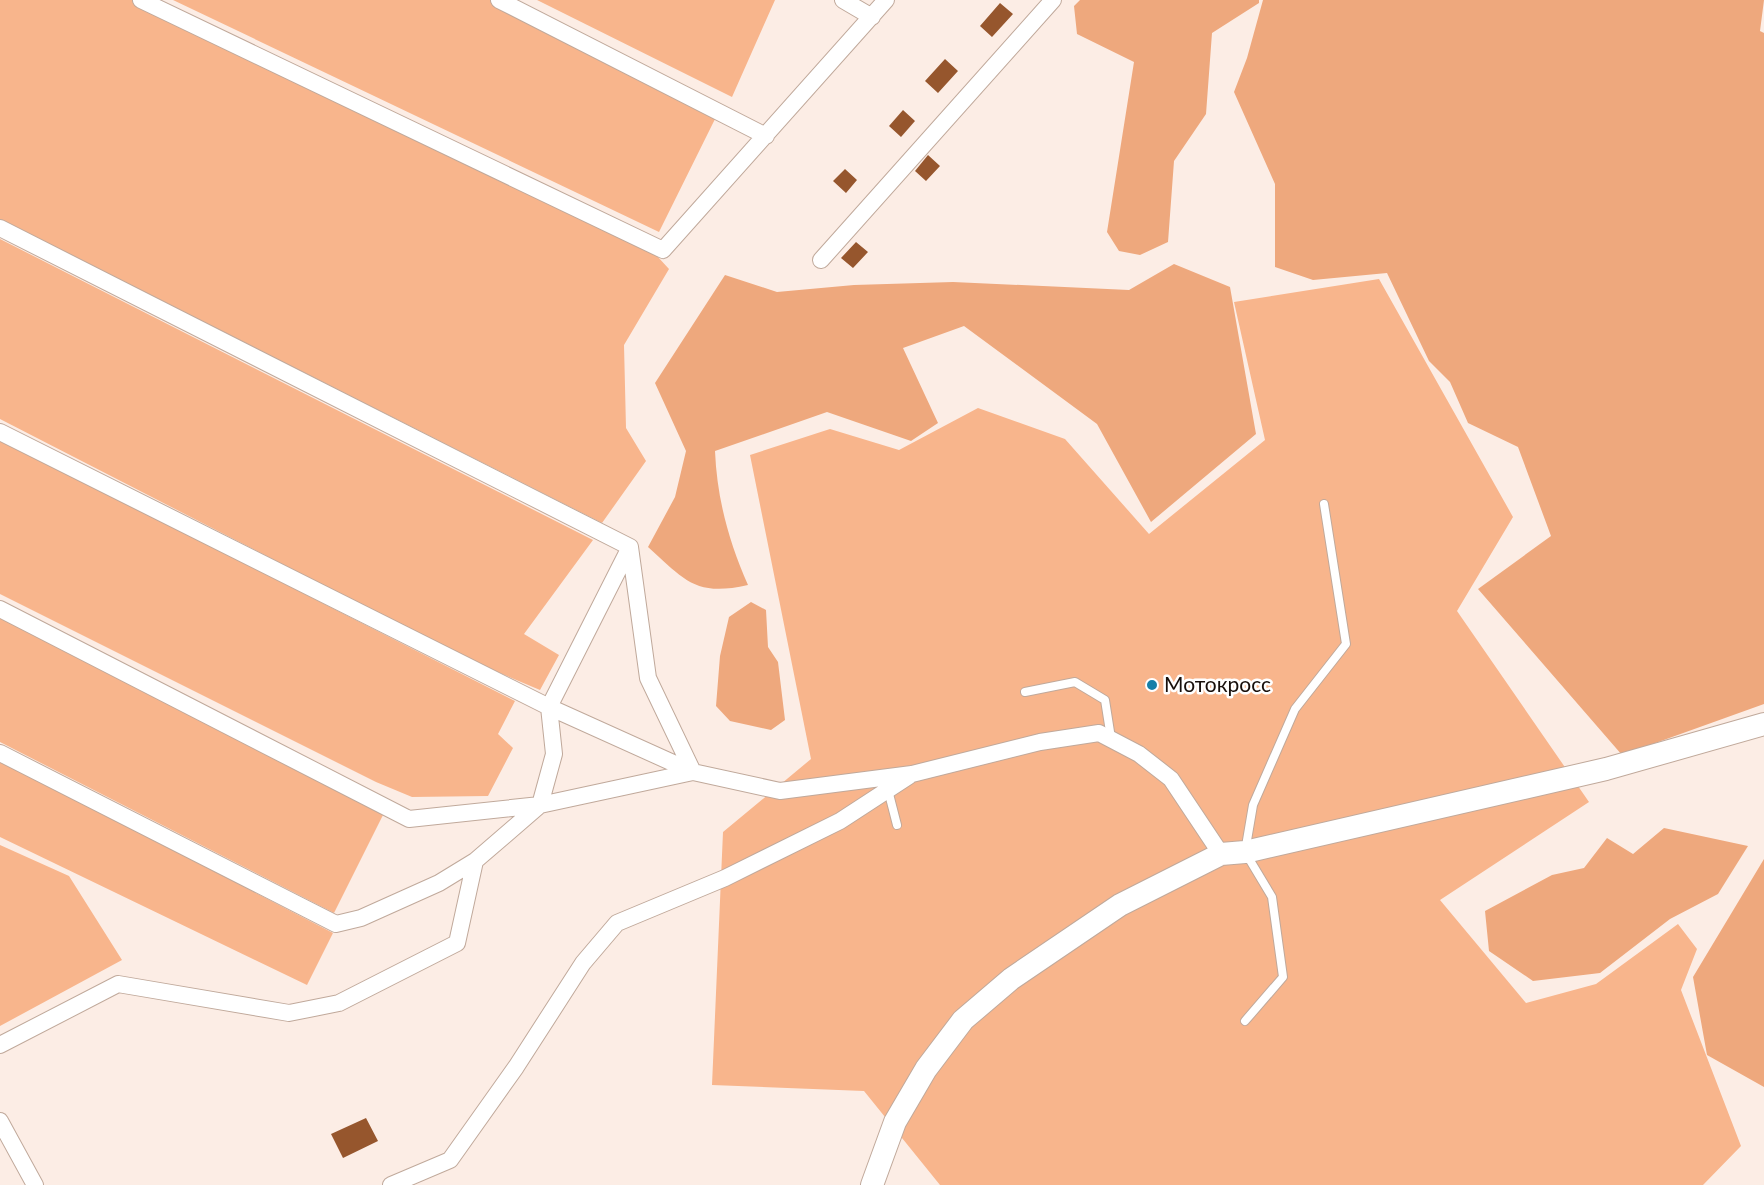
<svg xmlns="http://www.w3.org/2000/svg" width="1764" height="1185" font-family="Lato,sans-serif">
  <style>
    .green { fill: #f8b58c }
    .forest { fill: #eea87d }
    .building { fill: #96562d }
    .lines { fill: none; stroke-linecap: round; stroke-linejoin: round }
    .lane-casing { stroke: #c0a99b; stroke-width: 10 }
    .street-casing { stroke: #c0a99b; stroke-width: 18 }
    .secondary-casing { stroke: #c0a99b; stroke-width: 24 }
    .lane { stroke: #fff; stroke-width: 8 }
    .street { stroke: #fff; stroke-width: 16 }
    .secondary { stroke: #fff; stroke-width: 22 }
    .poi-dot { fill: #167fa8; stroke: #fff; stroke-width: 2 }
    .labels { text-anchor: middle; stroke-width: 5; stroke-linejoin: round; paint-order: stroke }
    .poi-label { font-size: 21px; fill: #180f0b; stroke: #fff; text-anchor: start }
  </style>
  <rect width="100%" height="100%" fill="#fcede5"/>
  <path class="green" d="M 0,0 L 138,0 L 657,256 L 669,269 L 624,345 L 626,428 L 646,461 L 602,523 L 0,219 Z
    M 173,0 L 495,0 L 718,113 L 659,232 Z
    M 537,0 L 775,0 L 732,97 Z
    M 0,239 L 593,540 L 524,634 L 559,655 L 540,690 L 467,659 L 0,419 Z
    M 1379,279 L 1513,517 L 1457,611 L 1589,802 L 1440,900 L 1526,1003 L 1596,984 L 1678,924 L 1697,949 L 1681,990 L 1741,1146 L 1703,1185 L 940,1185 L 864,1091 L 712,1085 L 723,832 L 811,759 L 750,455 L 830,429 L 899,450 L 978,408 L 1065,439 L 1149,534 L 1265,440 L 1234,302 Z
    M 0,439 L 515,701 L 498,734 L 513,748 L 488,796 L 412,797 L 376,782 L 0,594 Z
    M 0,615 L 384,813 L 334,913 L 0,742 Z
    M 0,760 L 333,933 L 307,985 L 0,837 Z
    M 0,845 L 69,876 L 122,960 L 0,1026 Z"/>
  <path class="forest" d="M 1080,0 L 1259,0 L 1259,3 L 1212,33 L 1206,114 L 1174,161 L 1168,242 L 1140,255 L 1119,251 L 1107,232 L 1134,62 L 1077,34 L 1074,6 Z
    M 1263,0 L 1764,0 L 1760,31 L 1764,33 L 1764,704 L 1622,755 L 1478,589 L 1551,536 L 1518,447 L 1468,423 L 1450,382 L 1429,361 L 1387,273 L 1313,280 L 1275,267 L 1275,184 L 1234,92 L 1247,58 Z
    M 1174,264 L 1230,287 L 1256,434 L 1151,522 L 1097,424 L 964,326 L 903,348 L 938,423 L 911,441 L 827,412 L 715,451 C 717,499 729,542 748,585 C 695,597 685,580 648,547 L 675,497 L 686,451 L 655,383 L 725,275 L 777,292 L 854,285 L 953,282 L 1129,290 Z
    M 751,602 L 766,610 L 768,647 L 778,662 L 785,720 L 771,730 L 730,721 L 716,706 L 720,656 L 729,617 Z
    M 1664,828 L 1748,846 L 1718,894 L 1670,919 L 1600,973 L 1533,981 L 1489,951 L 1485,911 L 1552,875 L 1584,868 L 1607,838 L 1633,854 Z
    M 1764,859 L 1764,1087 L 1707,1055 L 1693,977 Z"/>
  <path class="building" d="M 1000,3 L 1013,14 L 992,37 L 980,26 Z
    M 945,59 L 958,71 L 938,93 L 925,81 Z
    M 903,110 L 915,121 L 901,137 L 889,126 Z
    M 928,155 L 940,166 L 926,181 L 915,171 Z
    M 845,169 L 857,180 L 846,193 L 833,181 Z
    M 856,242 L 868,252 L 853,268 L 841,258 Z
    M 366,1118 L 378,1141 L 343,1158 L 331,1134 Z"/>
  <g class="lines">
    <defs>
      <path id="lane" d="M 1025,692 L 1075,682 L 1105,700 L 1111,738
        M 888,790 L 897,825
        M 1245,1021 L 1283,977 L 1272,897 L 1245,852 L 1253,805 L 1295,709 L 1346,644 L 1324,504"/>
      <path id="street" d="M 141,0 L 663,250 L 886,0
        M 499,0 L 766,136
        M 843,0 L 872,17
        M 0,228 L 630,547 L 648,678 L 693,772 L 540,805 L 409,819 L 0,609
        M 821,260 L 1053,0
        M 0,432 L 549,707 L 693,772 L 780,791 L 912,774 L 1040,742 L 1099,733 L 1139,754 L 1171,779 L 1221,854
        M 0,753 L 336,924 L 361,918 L 439,883 L 475,861 L 540,805 L 554,754 L 549,707 L 630,547
        M 0,1045 L 118,984 L 289,1013 L 339,1003 L 457,943 L 475,861
        M 0,1121 L 35,1185
        M 391,1185 L 450,1160 L 516,1067 L 583,963 L 617,923 L 725,878 L 840,821 L 909,776"/>
      <path id="secondary" d="M 872,1185 L 895,1122 L 926,1069 L 963,1020 L 1011,979 L 1120,905 L 1221,854 L 1245,852 L 1606,769 L 1764,724"/>
    </defs>
    <use href="#lane" class="lane-casing"/>
    <use href="#street" class="street-casing"/>
    <use href="#secondary" class="secondary-casing"/>
    <use href="#lane" class="lane"/>
    <use href="#street" class="street"/>
    <use href="#secondary" class="secondary"/>
  </g>
  <circle class="poi-dot" cx="1152" cy="685" r="6"/>
  <g class="labels">
    <g class="poi-label">
      <text x="1164" y="692">Мотокросс</text>
    </g>
  </g>
</svg>
